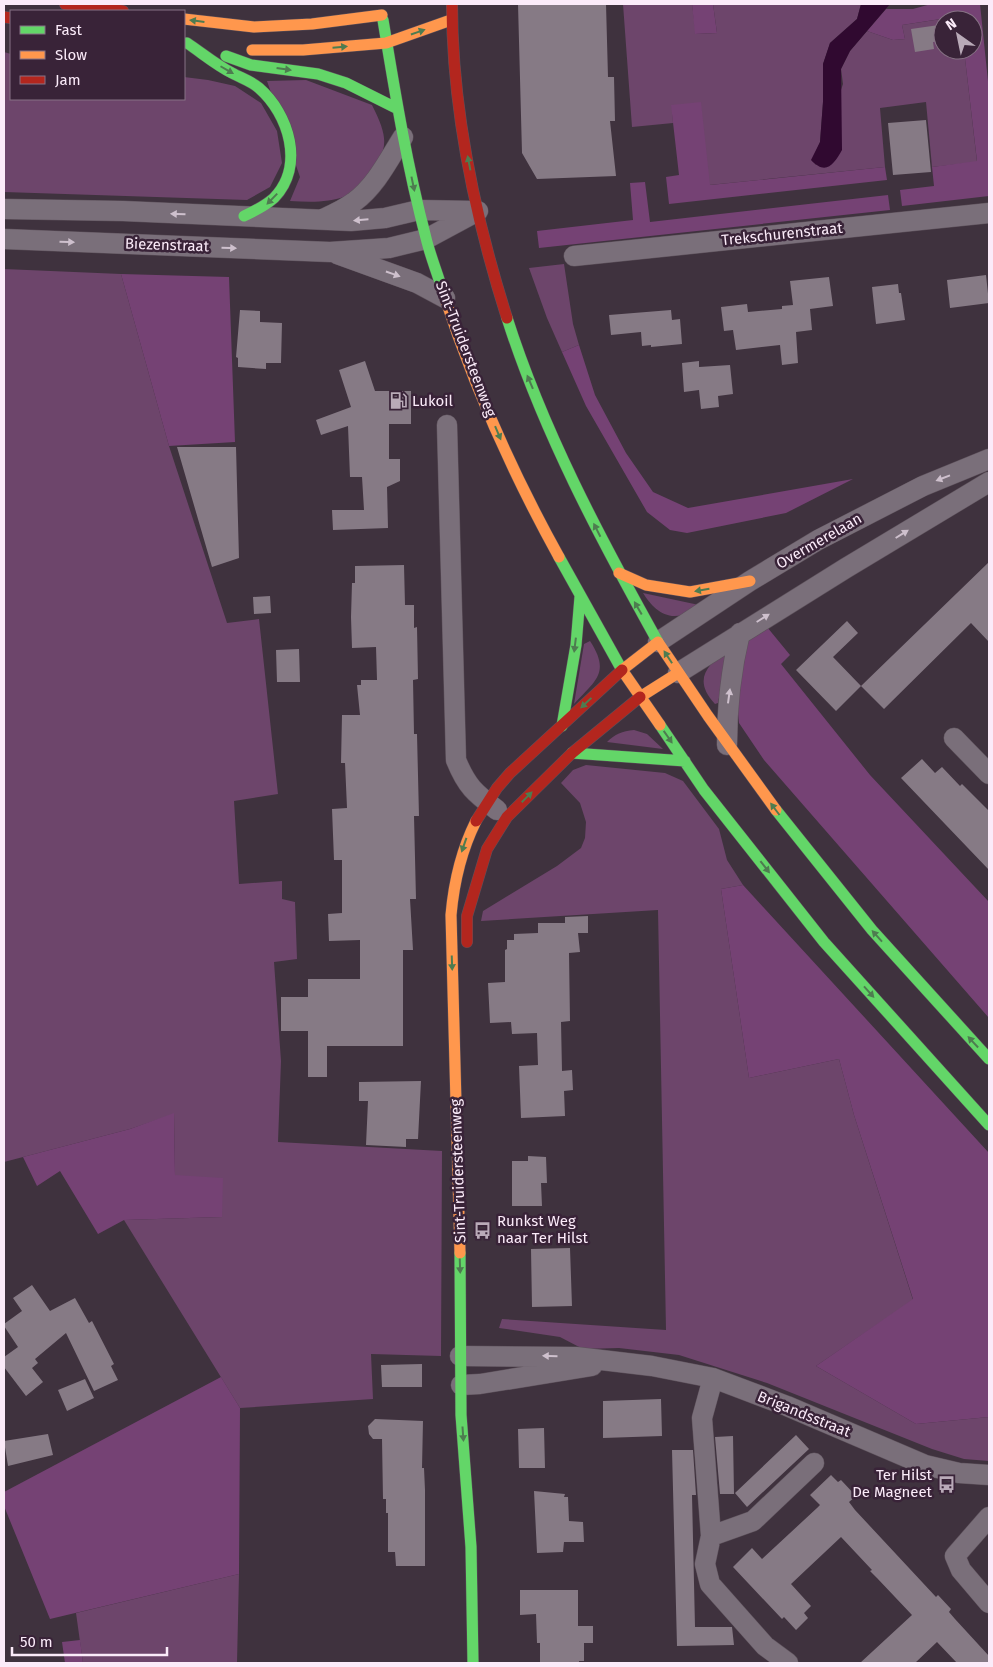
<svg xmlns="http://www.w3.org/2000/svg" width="993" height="1667" font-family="'Fira Sans',sans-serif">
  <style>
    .green { fill: #6d456b }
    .forest { fill: #754274 }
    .water { fill: #300930 }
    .building { fill: #867a85 }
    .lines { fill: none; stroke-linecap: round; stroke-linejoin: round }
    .street-casing { stroke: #5d515b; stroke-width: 21 }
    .fast-casing { stroke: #5d515b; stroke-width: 12 }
    .slow-casing { stroke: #5d515b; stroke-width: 12 }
    .jam-casing { stroke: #5d515b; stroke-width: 12 }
    .street { stroke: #7a6f7a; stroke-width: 20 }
    .fast { stroke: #63d668; stroke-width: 11 }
    .slow { stroke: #ff974d; stroke-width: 11 }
    .jam { stroke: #b3261e; stroke-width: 11 }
    .oneway { fill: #4e7c50 }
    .oneway2 { fill: #cec0cd }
    .labels { text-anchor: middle; stroke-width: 5; stroke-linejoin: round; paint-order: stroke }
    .street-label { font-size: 15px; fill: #fbebf9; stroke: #392338 }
    .poi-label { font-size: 15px; fill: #fbebf9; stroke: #392338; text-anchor: start }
  </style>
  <rect width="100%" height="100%" fill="#3f323e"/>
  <path class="green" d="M 623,4 L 692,4 L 696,34 L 717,33 L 713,4 L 861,4 L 857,19 L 830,43 L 823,64 L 823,102 L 820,142 L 812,160 L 816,165 L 843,84 L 841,69 L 850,51 L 867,31 L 893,40 L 905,39 L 902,25 L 961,16 L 961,20 L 943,20 L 943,50 L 964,50 L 977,162 L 932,167 L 926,102 L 880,108 L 885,167 L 709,185 L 672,105 L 673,123 L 632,127 Z
    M 4,52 L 11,54 L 11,99 L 184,99 L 184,77 L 208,80 L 235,86 L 261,103 L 277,131 L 282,163 L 270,187 L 247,200 L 4,192 Z
    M 306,80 L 372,105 C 390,141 389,151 363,181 C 358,186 353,194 347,196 C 327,203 310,202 290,201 L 300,177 L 267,81 Z
    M 564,264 L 573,324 L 579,345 L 562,352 L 547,318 L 529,268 Z
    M 4,269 L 121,274 L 169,446 L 227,623 L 259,619 L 278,794 L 234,801 L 239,884 L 282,881 L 282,899 L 295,902 L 297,959 L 274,962 L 281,1061 L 278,1142 L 442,1151 L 441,1356 L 371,1354 L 373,1399 L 240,1408 L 124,1220 L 222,1217 L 175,1175 L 174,1114 L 130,1129 L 4,1162 Z
    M 643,593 L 699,605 C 694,608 687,614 682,615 C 664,620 651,606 643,593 Z
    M 590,641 C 611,673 595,681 574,704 L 584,644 Z
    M 728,649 L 718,703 L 715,704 C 693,680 706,666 728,649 Z
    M 634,730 L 647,734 L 663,749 L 607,742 C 615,734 622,731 634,730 Z
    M 586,765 L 665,773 L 683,781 L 719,829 L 727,860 L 743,885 L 721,889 L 749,1078 L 839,1059 L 854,1115 L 913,1300 L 816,1366 L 916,1424 L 989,1417 L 989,1461 L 964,1459 L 932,1449 L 767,1383 L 679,1355 L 619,1348 L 583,1349 L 560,1337 L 499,1328 L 502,1319 L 666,1330 L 658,910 L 481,921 L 483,911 L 557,866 L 581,848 L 585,838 L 586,822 L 580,803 L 561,783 L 573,770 Z
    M 239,1574 L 237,1663 L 83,1663 L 76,1613 Z"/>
  <path class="forest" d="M 692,4 L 713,4 L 717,33 L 695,34 Z
    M 931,4 L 980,4 L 989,91 L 989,196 L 902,206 L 900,190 L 934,186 L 932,167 L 977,161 L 964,50 L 973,50 L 973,20 L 961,20 L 960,16 L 902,25 L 905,39 L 893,40 L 867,31 L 886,9 L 913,9 Z
    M 701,102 L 710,185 L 885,167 L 887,180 L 669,204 L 666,177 L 679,175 L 671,105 Z
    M 645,182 L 650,222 L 888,195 L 890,210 L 539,248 L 537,231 L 633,220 L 630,183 Z
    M 121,274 L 229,277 L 235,442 L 169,446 Z
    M 579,345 L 595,395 L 626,453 L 653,492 L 688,508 L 853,479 L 786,513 L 687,533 L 670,530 L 647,512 L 586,406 L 562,352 Z
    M 767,627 L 790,655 L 781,664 L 870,775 L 989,902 L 989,1018 L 764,760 L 739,723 L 736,696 L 749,636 Z
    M 743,885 L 989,1153 L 989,1417 L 916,1424 L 816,1366 L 913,1299 L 854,1115 L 839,1059 L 749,1078 L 721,889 Z
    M 174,1113 L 175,1175 L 223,1178 L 222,1217 L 124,1220 L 98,1234 L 60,1171 L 37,1186 L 23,1157 L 130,1129 Z
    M 221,1377 L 240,1408 L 239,1574 L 50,1619 L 4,1506 L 4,1492 Z
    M 80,1640 L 83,1663 L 65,1663 L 62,1642 Z"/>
  <path class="water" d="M 861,4 L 890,4 L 850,51 L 841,69 L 842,150 C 834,164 826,176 811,160 L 820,142 L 823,102 L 823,64 L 830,43 L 857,19 Z"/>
  <path class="building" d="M 518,4 L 606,4 L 608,77 L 614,77 L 615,121 L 610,121 L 616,176 L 537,179 L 522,153 Z
    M 939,25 L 941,41 L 933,42 L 934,49 L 915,52 L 911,29 Z
    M 926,120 L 931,172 L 893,175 L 888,123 Z
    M 986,275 L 989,303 L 950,308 L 947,280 Z
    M 829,277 L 833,306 L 810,309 L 812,330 L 796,332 L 798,363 L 782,365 L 780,345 L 736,350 L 733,330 L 724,331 L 721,307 L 747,304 L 748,312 L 782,309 L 782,306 L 793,305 L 790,281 Z
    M 898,284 L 899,293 L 901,293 L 905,320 L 876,324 L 872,287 Z
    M 240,310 L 260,311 L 260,322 L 282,323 L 281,363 L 266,363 L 266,369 L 238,367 L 238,358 L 236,357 Z
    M 671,310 L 672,320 L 680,319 L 682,344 L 651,347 L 651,345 L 642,346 L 641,332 L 611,335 L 609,315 Z
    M 365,361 L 375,391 L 411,391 L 411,424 L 389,424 L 389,459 L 400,459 L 400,481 L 387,487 L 388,528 L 333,530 L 332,510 L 364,510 L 362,477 L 350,477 L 348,426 L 321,435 L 316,420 L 351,407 L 339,370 Z
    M 699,361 L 699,367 L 730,365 L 733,394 L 718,396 L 719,407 L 701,409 L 699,390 L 684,392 L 682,363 Z
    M 177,447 L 236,447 L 239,558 L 212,567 Z
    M 989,562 L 989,642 L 971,623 L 884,709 L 861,686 Z
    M 404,565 L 405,605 L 414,605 L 414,628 L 417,627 L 418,679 L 413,680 L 414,734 L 417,734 L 419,816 L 414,816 L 416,899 L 410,899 L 413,950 L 403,950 L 403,1046 L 327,1046 L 327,1077 L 308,1077 L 308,1031 L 281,1031 L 281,997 L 308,997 L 308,979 L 360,979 L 360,940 L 329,941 L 328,914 L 342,913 L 342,860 L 334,860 L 332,809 L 347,808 L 345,763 L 341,763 L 342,715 L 360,715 L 357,685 L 361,685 L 361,680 L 377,680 L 376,647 L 352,648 L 351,617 L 352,583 L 355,583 L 355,566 Z
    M 270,596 L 271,613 L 254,614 L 253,597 Z
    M 847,621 L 858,633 L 833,657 L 861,686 L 836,711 L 796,670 Z
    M 299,649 L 300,682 L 277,682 L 276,650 Z
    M 922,759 L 935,773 L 942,767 L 960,786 L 962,784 L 989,811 L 989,870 L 901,778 Z
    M 588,916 L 588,933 L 578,933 L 580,952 L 569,953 L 570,1021 L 561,1022 L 562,1071 L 572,1070 L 573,1090 L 564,1091 L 565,1116 L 521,1118 L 519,1066 L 538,1065 L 537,1033 L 512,1034 L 511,1022 L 490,1023 L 488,983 L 505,982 L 505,950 L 507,949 L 507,940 L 514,940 L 514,934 L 538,933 L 538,923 L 565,923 L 565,917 Z
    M 421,1081 L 418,1139 L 406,1139 L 406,1147 L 366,1145 L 368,1101 L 359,1101 L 359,1082 Z
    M 528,1156 L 546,1157 L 547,1183 L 541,1183 L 542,1206 L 512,1206 L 512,1161 L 528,1161 Z
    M 570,1248 L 572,1306 L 532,1307 L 531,1249 Z
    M 32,1285 L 50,1311 L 75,1298 L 89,1323 L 92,1321 L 114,1364 L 111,1366 L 118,1380 L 94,1391 L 66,1333 L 35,1359 L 38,1363 L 32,1368 L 43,1382 L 26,1396 L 4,1367 L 4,1357 L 18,1347 L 4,1326 L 4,1324 L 22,1311 L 13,1298 Z
    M 422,1364 L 422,1387 L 382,1387 L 381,1365 Z
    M 85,1379 L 94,1398 L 67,1411 L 58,1390 Z
    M 661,1399 L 662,1436 L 603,1438 L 603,1401 Z
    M 375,1419 L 423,1421 L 422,1468 L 424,1468 L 425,1490 L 425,1566 L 396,1566 L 395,1552 L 388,1552 L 388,1513 L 386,1513 L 386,1499 L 383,1499 L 382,1439 L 373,1439 L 369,1434 L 368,1426 Z
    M 544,1428 L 545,1468 L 519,1468 L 518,1429 Z
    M 48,1434 L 53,1455 L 8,1466 L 4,1441 Z
    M 796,1435 L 809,1449 L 747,1507 L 735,1493 Z
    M 733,1436 L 734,1494 L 720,1494 L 715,1437 Z
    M 672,1450 L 693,1450 L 696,1495 L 692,1495 L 695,1627 L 732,1627 L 734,1645 L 677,1646 Z
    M 831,1475 L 838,1482 L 841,1480 L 856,1496 L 849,1502 L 855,1510 L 936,1597 L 938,1595 L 951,1609 L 949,1612 L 955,1619 L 989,1656 L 989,1663 L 957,1663 L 937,1642 L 915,1663 L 860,1663 L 912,1615 L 877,1578 L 870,1571 L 872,1570 L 841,1537 L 791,1584 L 811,1606 L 804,1613 L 808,1618 L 796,1630 L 784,1617 L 782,1619 L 733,1567 L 752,1548 L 762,1559 L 817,1508 L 820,1505 L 810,1495 Z
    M 534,1491 L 565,1494 L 564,1497 L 568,1497 L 569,1521 L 583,1522 L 584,1542 L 564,1542 L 563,1552 L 537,1553 Z
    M 520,1590 L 578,1590 L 578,1626 L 593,1626 L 593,1643 L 584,1643 L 584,1661 L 579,1661 L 579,1663 L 540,1663 L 540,1643 L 537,1643 L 536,1614 L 520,1615 Z"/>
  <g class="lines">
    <defs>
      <path id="street" d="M 4,209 L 123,211 L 351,221 L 385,218 L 419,210 L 476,211
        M 323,219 C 334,214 345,209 354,202 C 376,186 389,159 403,137
        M 4,239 L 330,252 L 389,248 L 426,239 L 478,211
        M 337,254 L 417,283 L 445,298
        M 574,256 L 989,213
        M 447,425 L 456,760 C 467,787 475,793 497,810
        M 658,642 L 750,581 L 818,540 L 923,486 L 989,459
        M 678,673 L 846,568 L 989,482
        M 954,738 L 989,774
        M 727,745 C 727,706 731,670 740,633
        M 460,1356 L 576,1357 L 652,1366 L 713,1378 L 787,1406 L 925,1465 L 959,1473 L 989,1475
        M 713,1378 L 702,1418 L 711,1536 L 705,1564 L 710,1584 L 765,1646 L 788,1663
        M 461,1385 L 480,1384 L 592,1366
        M 989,1517 L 955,1556 L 961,1570 L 989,1603
        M 711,1536 L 753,1521 L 814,1463"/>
      <path id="fast" d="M 383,20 C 395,93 407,166 426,238 C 430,255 437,272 442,289
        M 187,43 C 202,53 216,65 232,73 C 241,78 251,81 259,88 C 289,114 305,166 274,198 C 265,206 255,211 244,216
        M 226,56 L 251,65 L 318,74 L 346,83 L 398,109
        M 507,318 C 543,431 600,538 658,642
        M 559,557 L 622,670
        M 660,725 L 704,790 L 824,942 L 989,1125
        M 562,726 L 576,645 L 580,597
        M 572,753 L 685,761
        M 776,810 L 872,930 L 989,1059
        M 460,1253 L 461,1415 L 471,1547 L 473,1663"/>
      <path id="slow" d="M 184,19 L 254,27 L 312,24 L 382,15
        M 386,43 L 451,20
        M 252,50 L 303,50 L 386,43
        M 442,289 C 471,379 513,474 559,557
        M 619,573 L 646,585 L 690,592 L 750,581
        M 640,697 L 678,673
        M 660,725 L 622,670 L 658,642 L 708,716 L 776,810
        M 460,1253 L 451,915 C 454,881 461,851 476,821"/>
      <path id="jam" d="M 65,4 L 123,11
        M 452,4 C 452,110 475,217 507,318
        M 4,17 L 11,18
        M 476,821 L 497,788 L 510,773 L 622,670
        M 467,942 L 467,916 L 487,849 L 507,817 L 572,753 L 640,697"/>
    </defs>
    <use href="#street" class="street-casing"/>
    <use href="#fast" class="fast-casing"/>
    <use href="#slow" class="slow-casing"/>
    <use href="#jam" class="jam-casing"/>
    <use href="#street" class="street"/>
    <use href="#fast" class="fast"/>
    <use href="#slow" class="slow"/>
    <use href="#jam" class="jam"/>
  </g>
  <defs><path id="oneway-solid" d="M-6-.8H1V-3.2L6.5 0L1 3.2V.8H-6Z" transform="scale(1.25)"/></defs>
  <g class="oneway">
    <use href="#oneway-solid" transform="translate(197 21) rotate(-173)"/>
    <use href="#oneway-solid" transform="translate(418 32) rotate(-19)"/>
    <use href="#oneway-solid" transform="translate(340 47) rotate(-5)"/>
    <use href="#oneway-solid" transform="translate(284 69) rotate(8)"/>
    <use href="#oneway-solid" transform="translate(227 70) rotate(30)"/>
    <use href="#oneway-solid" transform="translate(469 163) rotate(-101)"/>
    <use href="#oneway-solid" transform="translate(413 184) rotate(78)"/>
    <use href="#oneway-solid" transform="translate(272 199) rotate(134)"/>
    <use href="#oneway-solid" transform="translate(530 382) rotate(-113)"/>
    <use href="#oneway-solid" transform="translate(498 433) rotate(67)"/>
    <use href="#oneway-solid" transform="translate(597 530) rotate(-117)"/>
    <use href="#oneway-solid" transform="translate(702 590) rotate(170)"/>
    <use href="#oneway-solid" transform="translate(638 608) rotate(-120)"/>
    <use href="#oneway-solid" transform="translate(575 645) rotate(97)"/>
    <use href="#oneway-solid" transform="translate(668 657) rotate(-123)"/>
    <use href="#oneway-solid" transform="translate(586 703) rotate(137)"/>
    <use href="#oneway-solid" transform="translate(668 737) rotate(55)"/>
    <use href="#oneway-solid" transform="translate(527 797) rotate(-45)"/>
    <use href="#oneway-solid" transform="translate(775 809) rotate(-127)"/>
    <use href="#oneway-solid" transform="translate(464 845) rotate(109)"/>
    <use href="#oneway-solid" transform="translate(765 867) rotate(52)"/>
    <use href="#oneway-solid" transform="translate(877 936) rotate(-132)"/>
    <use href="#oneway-solid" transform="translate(452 963) rotate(88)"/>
    <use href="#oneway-solid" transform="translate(869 992) rotate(48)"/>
    <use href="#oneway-solid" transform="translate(973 1042) rotate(-133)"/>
    <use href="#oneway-solid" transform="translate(460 1266) rotate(88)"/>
    <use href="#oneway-solid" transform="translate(463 1434) rotate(86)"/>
  </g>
  <g class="oneway2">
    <use href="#oneway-solid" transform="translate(178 214) rotate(-178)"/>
    <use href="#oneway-solid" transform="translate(361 220) rotate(175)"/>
    <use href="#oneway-solid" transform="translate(67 242) rotate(2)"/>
    <use href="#oneway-solid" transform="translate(229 248) rotate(2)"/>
    <use href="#oneway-solid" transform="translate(393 274) rotate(19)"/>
    <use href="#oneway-solid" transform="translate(943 478) rotate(159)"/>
    <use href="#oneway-solid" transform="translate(902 534) rotate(-32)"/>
    <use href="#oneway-solid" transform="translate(763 618) rotate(-32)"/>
    <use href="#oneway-solid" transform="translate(729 696) rotate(-82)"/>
    <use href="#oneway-solid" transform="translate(550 1356) rotate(-179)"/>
  </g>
  <defs>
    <symbol id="fuel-bare" viewBox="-9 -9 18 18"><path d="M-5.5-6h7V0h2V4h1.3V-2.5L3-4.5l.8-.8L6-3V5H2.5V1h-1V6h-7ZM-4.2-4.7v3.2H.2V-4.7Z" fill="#b9aab8" stroke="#392338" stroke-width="2.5" paint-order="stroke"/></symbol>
    <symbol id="bus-bare" viewBox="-9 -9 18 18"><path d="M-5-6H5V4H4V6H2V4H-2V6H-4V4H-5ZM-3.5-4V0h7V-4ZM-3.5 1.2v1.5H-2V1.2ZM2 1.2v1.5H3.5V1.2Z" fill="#b9aab8" stroke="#392338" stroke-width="2.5" paint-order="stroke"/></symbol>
  </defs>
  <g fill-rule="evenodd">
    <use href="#fuel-bare" x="386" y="388" width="25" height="25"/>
    <use href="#bus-bare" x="470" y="1218" width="25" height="25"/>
    <use href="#bus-bare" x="934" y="1472" width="25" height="25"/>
  </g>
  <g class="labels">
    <g class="street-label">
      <text transform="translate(782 234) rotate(-6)" y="5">Trekschurenstraat</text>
      <text transform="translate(167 245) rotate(2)" y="5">Biezenstraat</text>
      <text transform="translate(466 349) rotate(69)" y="5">Sint-Truidersteenweg</text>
      <text transform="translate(819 541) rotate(-30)" y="5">Overmerelaan</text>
      <text transform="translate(458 1171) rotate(-92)" y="5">Sint-Truidersteenweg</text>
      <text transform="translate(804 1414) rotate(22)" y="5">Brigandsstraat</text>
    </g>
    <g class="poi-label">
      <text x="412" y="406">Lukoil</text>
      <text x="497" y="1226">Runkst Weg<tspan x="497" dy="17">naar Ter Hilst</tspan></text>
      <text x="932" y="1480" text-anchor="end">Ter Hilst<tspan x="932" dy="17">De Magneet</tspan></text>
    </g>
  </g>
  <rect width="993" height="1667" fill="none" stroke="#fbebf9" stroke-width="10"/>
  <rect x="10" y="10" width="175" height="90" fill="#392338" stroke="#877385"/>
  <rect x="20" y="26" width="25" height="8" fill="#63d668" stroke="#877385"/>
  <text x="55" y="35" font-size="15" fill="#fbebf9">Fast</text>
  <rect x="20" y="51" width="25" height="8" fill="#ff974d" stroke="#877385"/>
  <text x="55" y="60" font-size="15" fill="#fbebf9">Slow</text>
  <rect x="20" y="76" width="25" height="8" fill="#b3261e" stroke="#877385"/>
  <text x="55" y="85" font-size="15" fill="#fbebf9">Jam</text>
  <g transform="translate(958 35) rotate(327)"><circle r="24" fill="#392338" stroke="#877385"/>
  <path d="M0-4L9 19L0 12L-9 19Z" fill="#b9aab8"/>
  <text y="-8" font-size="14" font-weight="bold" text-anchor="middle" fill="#fbebf9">N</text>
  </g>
  <path d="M12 1647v8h155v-8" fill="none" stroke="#fbebf9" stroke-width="2.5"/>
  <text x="20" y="1647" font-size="15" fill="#fbebf9" stroke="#392338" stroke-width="4" paint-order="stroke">50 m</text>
</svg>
